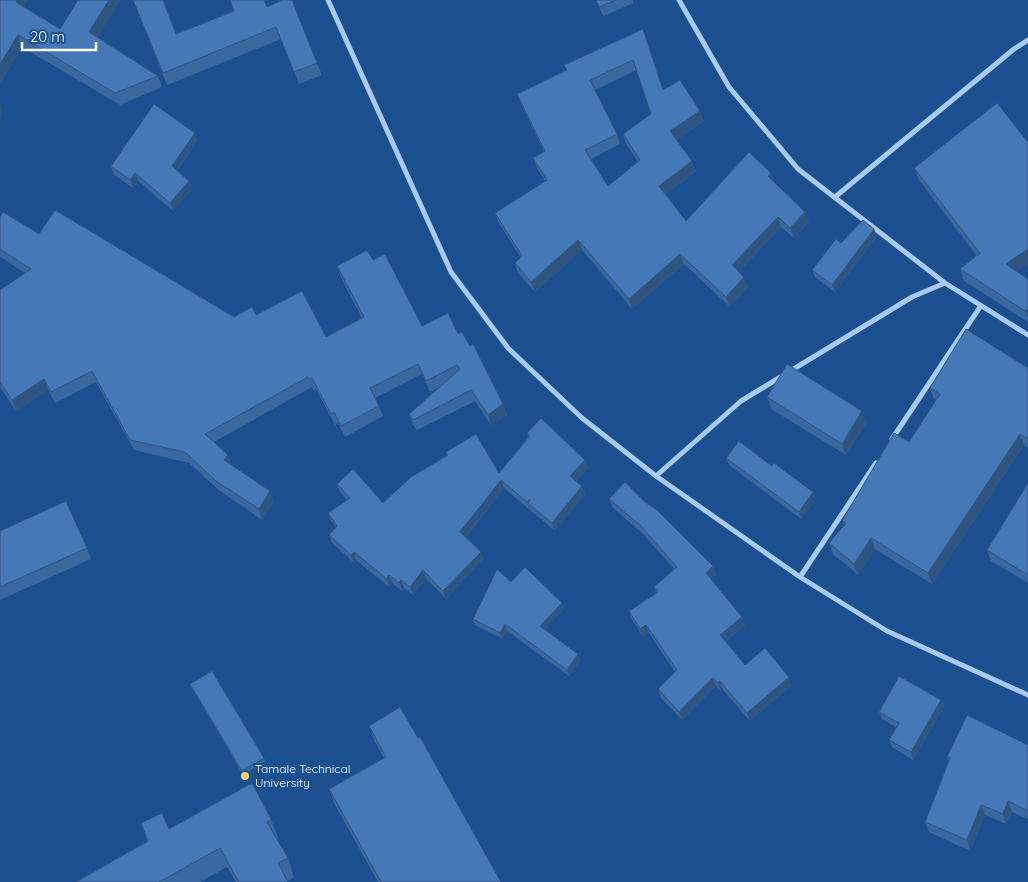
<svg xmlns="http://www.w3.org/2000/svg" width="1028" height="882" font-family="Quicksand,sans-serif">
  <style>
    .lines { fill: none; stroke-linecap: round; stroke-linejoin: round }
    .minor { stroke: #a9c9ee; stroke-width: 5 }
    .wall { fill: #3a679d; fill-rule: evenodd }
    .shaded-wall { fill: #305480 }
    .building { fill: #4478b7; stroke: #305480; fill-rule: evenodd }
    .poi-dot { fill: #ffd166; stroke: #1b4f8f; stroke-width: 2 }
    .labels { text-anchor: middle; stroke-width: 4; stroke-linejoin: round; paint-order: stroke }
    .poi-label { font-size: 12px; fill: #fff; stroke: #1b4f8f; text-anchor: start }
  </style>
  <rect width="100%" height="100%" fill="#1b4f8f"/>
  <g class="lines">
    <path class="minor" d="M 328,0 L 451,272 L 508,348 L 582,418 L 656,476 L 800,577 L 887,631 L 1028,695
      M 679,0 L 729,87 L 798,169 L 945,283 L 1028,335
      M 835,197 L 1014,49 L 1028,40
      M 892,439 L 980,307
      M 656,476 L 741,401 L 912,297 L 945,283
      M 800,577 L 876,463"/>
  </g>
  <path class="wall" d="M 0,0 L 24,7 L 60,29 L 98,37 L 158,76 L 162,87 L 120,105 L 22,47 L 0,83 Z
    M 133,0 L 163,0 L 176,34 L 267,7 L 317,63 L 322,75 L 299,84 L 281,39 L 167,85 Z
    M 596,0 L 633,0 L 634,3 L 603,16 Z
    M 643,29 L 663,90 L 700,111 L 704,121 L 676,140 L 696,171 L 666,194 L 686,221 L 771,173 L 774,182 L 805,212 L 809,222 L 794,238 L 781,227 L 739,272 L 748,287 L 730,307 L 684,264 L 632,309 L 582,250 L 535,292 L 518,273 L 515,263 L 521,258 L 499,223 L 495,213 L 545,181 L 537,168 L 533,158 L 544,152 L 521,104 L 517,94 L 566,70 L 564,65 ZM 637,70 L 651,114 L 623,134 L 626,144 L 638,162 L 608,186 L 591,159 L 620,144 L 617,134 L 595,90 Z
    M 195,133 L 197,141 L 177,171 L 189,181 L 192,189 L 173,211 L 138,181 L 133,188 L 113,174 L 111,166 Z
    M 914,168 L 1017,271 L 1028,279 L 1028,322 L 964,281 L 960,269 L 977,256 L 919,180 Z
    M 0,217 L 234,317 L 256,315 L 326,337 L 362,318 L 341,277 L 337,266 L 373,260 L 422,326 L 458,334 L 470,346 L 503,404 L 507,415 L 491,425 L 475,401 L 417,430 L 413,425 L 409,414 L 440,387 L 430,392 L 422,374 L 375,398 L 379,406 L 383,416 L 345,437 L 338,423 L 335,425 L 316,389 L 313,390 L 312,387 L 214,442 L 228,455 L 231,465 L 270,491 L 274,502 L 262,520 L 220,491 L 189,463 L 134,450 L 96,382 L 55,403 L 48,390 L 16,411 L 0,387 L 0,290 L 25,273 L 0,257 Z
    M 874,229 L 877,236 L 835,292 L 815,277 L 812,270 L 841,243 Z
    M 1028,368 L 1028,448 L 1024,445 L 932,584 L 875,549 L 858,575 L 833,554 L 829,543 L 844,526 L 842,521 L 909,442 L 936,400 L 934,399 L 930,388 Z
    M 767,397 L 867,422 L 846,455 L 771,409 Z
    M 527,433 L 585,460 L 588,468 L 576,481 L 582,486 L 585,494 L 555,531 L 531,511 L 531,510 L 530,510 L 504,488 L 466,537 L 481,552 L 483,559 L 446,599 L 426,578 L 413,595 L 404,588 L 402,591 L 392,583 L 389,587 L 356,560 L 354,563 L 332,543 L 329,535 L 336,527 L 331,521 L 328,513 L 347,500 L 340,492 L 337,484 L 383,503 L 448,456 L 446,452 L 499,473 L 528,437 Z
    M 726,458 L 772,466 L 813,492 L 816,499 L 801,519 L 729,465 Z
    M 1028,483 L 1028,583 L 991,561 L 987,550 Z
    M 609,499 L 713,566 L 716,575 L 711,579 L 742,617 L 745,625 L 726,641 L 745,665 L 792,685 L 750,721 L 723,690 L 721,691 L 716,686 L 682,720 L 661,698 L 658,689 L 675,672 L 649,633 L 643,637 L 632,619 L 629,611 L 656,593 L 654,587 L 674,569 L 643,534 L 612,507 Z
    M 0,531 L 87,548 L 91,559 L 0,600 Z
    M 511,582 L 562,603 L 564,609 L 545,629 L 580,661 L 569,676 L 507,631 L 503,639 L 475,625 L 473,619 Z
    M 190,684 L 264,758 L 265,762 L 243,775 L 192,688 Z
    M 941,700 L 944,707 L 913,760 L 892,747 L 889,740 L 896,727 L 882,719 L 879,712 Z
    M 369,726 L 501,882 L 378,882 L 334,803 L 329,789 L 384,758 L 374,740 Z
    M 1028,745 L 1028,819 L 1012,812 L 1006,824 L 985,815 L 970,851 L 929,832 L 925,822 L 949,761 L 947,757 Z
    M 271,819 L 278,838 L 277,839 L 288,858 L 294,877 L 288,881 L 288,882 L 236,882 L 227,867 L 200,882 L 76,882 L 147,842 L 141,823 L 169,829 Z"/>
  <path class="shaded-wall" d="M 17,0 L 28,0 L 20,14 L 16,2 Z
    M 109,0 L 121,0 L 93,44 L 89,32 Z
    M 18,35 L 22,47 L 0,83 L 0,64 Z
    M 0,102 L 3,111 L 0,124 Z
    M 700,111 L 704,121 L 674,141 L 670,131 Z
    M 195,133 L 197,141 L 174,174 L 172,166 Z
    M 692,161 L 696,171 L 663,196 L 659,186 Z
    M 135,173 L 138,181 L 133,188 L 130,180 Z
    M 771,173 L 774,183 L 768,176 Z
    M 189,181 L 192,189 L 173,211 L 170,203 Z
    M 805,212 L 809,222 L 794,238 L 790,228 Z
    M 778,217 L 781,227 L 736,275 L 732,265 Z
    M 874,229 L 877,236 L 835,292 L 832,285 Z
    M 578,240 L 582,250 L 535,292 L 531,282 Z
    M 1028,249 L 1028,264 L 1011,276 L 1006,264 Z
    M 680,254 L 684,264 L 632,309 L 629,299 Z
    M 744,277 L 748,287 L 730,307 L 726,297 Z
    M 1027,309 L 1028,312 L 1028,318 L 1025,311 Z
    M 44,379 L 48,390 L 16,411 L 12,400 Z
    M 503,404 L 507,415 L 491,425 L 488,415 Z
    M 862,411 L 867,422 L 846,455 L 842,444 Z
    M 1020,434 L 1024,445 L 932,584 L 928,573 Z
    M 228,455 L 232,466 L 224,460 Z
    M 585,460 L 588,468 L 573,484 L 570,476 Z
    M 501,480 L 504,488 L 463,540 L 460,532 Z
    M 582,486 L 585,494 L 555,531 L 552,523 Z
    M 270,491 L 274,502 L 262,520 L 259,509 Z
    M 813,492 L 816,499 L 801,519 L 799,512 Z
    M 871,538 L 875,549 L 858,575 L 854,564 Z
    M 354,552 L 356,560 L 354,563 L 351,555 Z
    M 481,552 L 483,559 L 446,599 L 443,591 Z
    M 713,566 L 716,575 L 709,581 L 706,573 Z
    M 423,570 L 426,578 L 413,595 L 410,587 Z
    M 389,575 L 392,583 L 389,587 L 387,579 Z
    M 401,580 L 404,588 L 402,591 L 399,583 Z
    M 562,603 L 564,609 L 542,632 L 540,626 Z
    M 742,617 L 745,625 L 723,643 L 720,635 Z
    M 505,624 L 507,631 L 503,639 L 500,633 Z
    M 646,625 L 649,633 L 643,637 L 640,629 Z
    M 578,654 L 580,661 L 569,676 L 567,670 Z
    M 789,677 L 792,685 L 750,721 L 747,713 Z
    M 713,678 L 716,686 L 682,720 L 679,712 Z
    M 720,681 L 723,690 L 721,691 L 718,683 Z
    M 941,700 L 944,707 L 913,760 L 911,752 Z
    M 1008,801 L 1012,812 L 1006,824 L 1003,814 Z
    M 981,805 L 985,815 L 970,851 L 967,840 Z"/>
  <path class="building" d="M 0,0 L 17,0 L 16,2 L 60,29 L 78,0 L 109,0 L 89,32 L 158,76 L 115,93 L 18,35 L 0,64 Z
    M 133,0 L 163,0 L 176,34 L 234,11 L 230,0 L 264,0 L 267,7 L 282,0 L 292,0 L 317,63 L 294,72 L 276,27 L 163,73 Z
    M 596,0 L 616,0 L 599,7 Z
    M 643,29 L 663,90 L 680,80 L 700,111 L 670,131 L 692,161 L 659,186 L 686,221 L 749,152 L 771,173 L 768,176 L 805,212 L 790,228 L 778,217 L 732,265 L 744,277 L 726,297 L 680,254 L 629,299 L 578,240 L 531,282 L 515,263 L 522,256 L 495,213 L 547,180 L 533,158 L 545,151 L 517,94 L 567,70 L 564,65 ZM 633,60 L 651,114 L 623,134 L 640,160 L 608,186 L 585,150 L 617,134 L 590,80 Z
    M 997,103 L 1028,142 L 1028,249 L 1006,264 L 1028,279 L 1028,310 L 1027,309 L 1025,311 L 960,269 L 980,253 L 914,168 Z
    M 154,104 L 195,133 L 172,166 L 189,181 L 170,203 L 135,173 L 130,180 L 111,166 Z
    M 55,210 L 234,317 L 252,307 L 256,315 L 302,291 L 326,337 L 364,317 L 337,266 L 367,250 L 373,260 L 385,254 L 422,326 L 448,313 L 458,334 L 462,332 L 470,346 L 473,344 L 503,404 L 488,415 L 471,390 L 413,420 L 409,414 L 460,369 L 457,365 L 426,381 L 418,364 L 370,388 L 379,406 L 341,426 L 334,412 L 331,414 L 312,378 L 309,379 L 308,377 L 205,434 L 228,455 L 224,460 L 270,491 L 259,509 L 216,481 L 185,452 L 130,440 L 92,371 L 51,392 L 44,379 L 12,400 L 0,382 L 0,290 L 31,269 L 0,249 L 0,217 L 3,212 L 39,234 Z
    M 863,220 L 874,229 L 832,285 L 812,270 L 836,239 L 841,243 Z
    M 966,329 L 1028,368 L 1028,439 L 1020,434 L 928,573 L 871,538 L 854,564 L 829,543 L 846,523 L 842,521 L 894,433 L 909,442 L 940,394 L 930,388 Z
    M 787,364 L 862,411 L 842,444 L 767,397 Z
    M 541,418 L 585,460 L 570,476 L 582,486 L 552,523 L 528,503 L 530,499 L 527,502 L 501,480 L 460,532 L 481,552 L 443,591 L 423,570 L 410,587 L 401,580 L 399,583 L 389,575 L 387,579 L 354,552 L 351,555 L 329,535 L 337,526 L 328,513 L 350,498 L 337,484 L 353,469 L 383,503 L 411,477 L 448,455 L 446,452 L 476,434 L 499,473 L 530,436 L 527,433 Z
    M 739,441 L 772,466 L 774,463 L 813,492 L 799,512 L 726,458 Z
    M 625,482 L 646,503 L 657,510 L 713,566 L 706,573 L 742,617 L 720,635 L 745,665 L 765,648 L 789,677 L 747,713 L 720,681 L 718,683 L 713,678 L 679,712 L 658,689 L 677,670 L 646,625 L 640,629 L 629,611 L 658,592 L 654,587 L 677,567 L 640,525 L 609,499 Z
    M 1028,483 L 1028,575 L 987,550 Z
    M 66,501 L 87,548 L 0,587 L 0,531 Z
    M 525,567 L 562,603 L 540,626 L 578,654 L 567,670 L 505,624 L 500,633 L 473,619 L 497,569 L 511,582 Z
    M 212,671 L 264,758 L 242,771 L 190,684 Z
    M 899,676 L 941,700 L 911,752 L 889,740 L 899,723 L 879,712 Z
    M 400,707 L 418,738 L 420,737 L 501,882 L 381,882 L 329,789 L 386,757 L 369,726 Z
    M 967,715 L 1028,745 L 1028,811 L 1008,801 L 1003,814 L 981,805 L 967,840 L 925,822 L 950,758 L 947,757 Z
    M 252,783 L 271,819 L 267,822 L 288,858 L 278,863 L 288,882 L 239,882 L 220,848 L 159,882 L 76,882 L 148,841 L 141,823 L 162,813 L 169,829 Z"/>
  <circle class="poi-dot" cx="245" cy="776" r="5"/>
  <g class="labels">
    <g class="poi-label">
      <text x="255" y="773">Tamale Technical<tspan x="255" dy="14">University</tspan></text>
    </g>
  </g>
  <path d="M22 42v8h74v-8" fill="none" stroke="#ffffff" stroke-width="2.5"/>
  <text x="30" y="42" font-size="15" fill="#ffffff" stroke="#1b4f8f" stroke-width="4" paint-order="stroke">20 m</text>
</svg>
